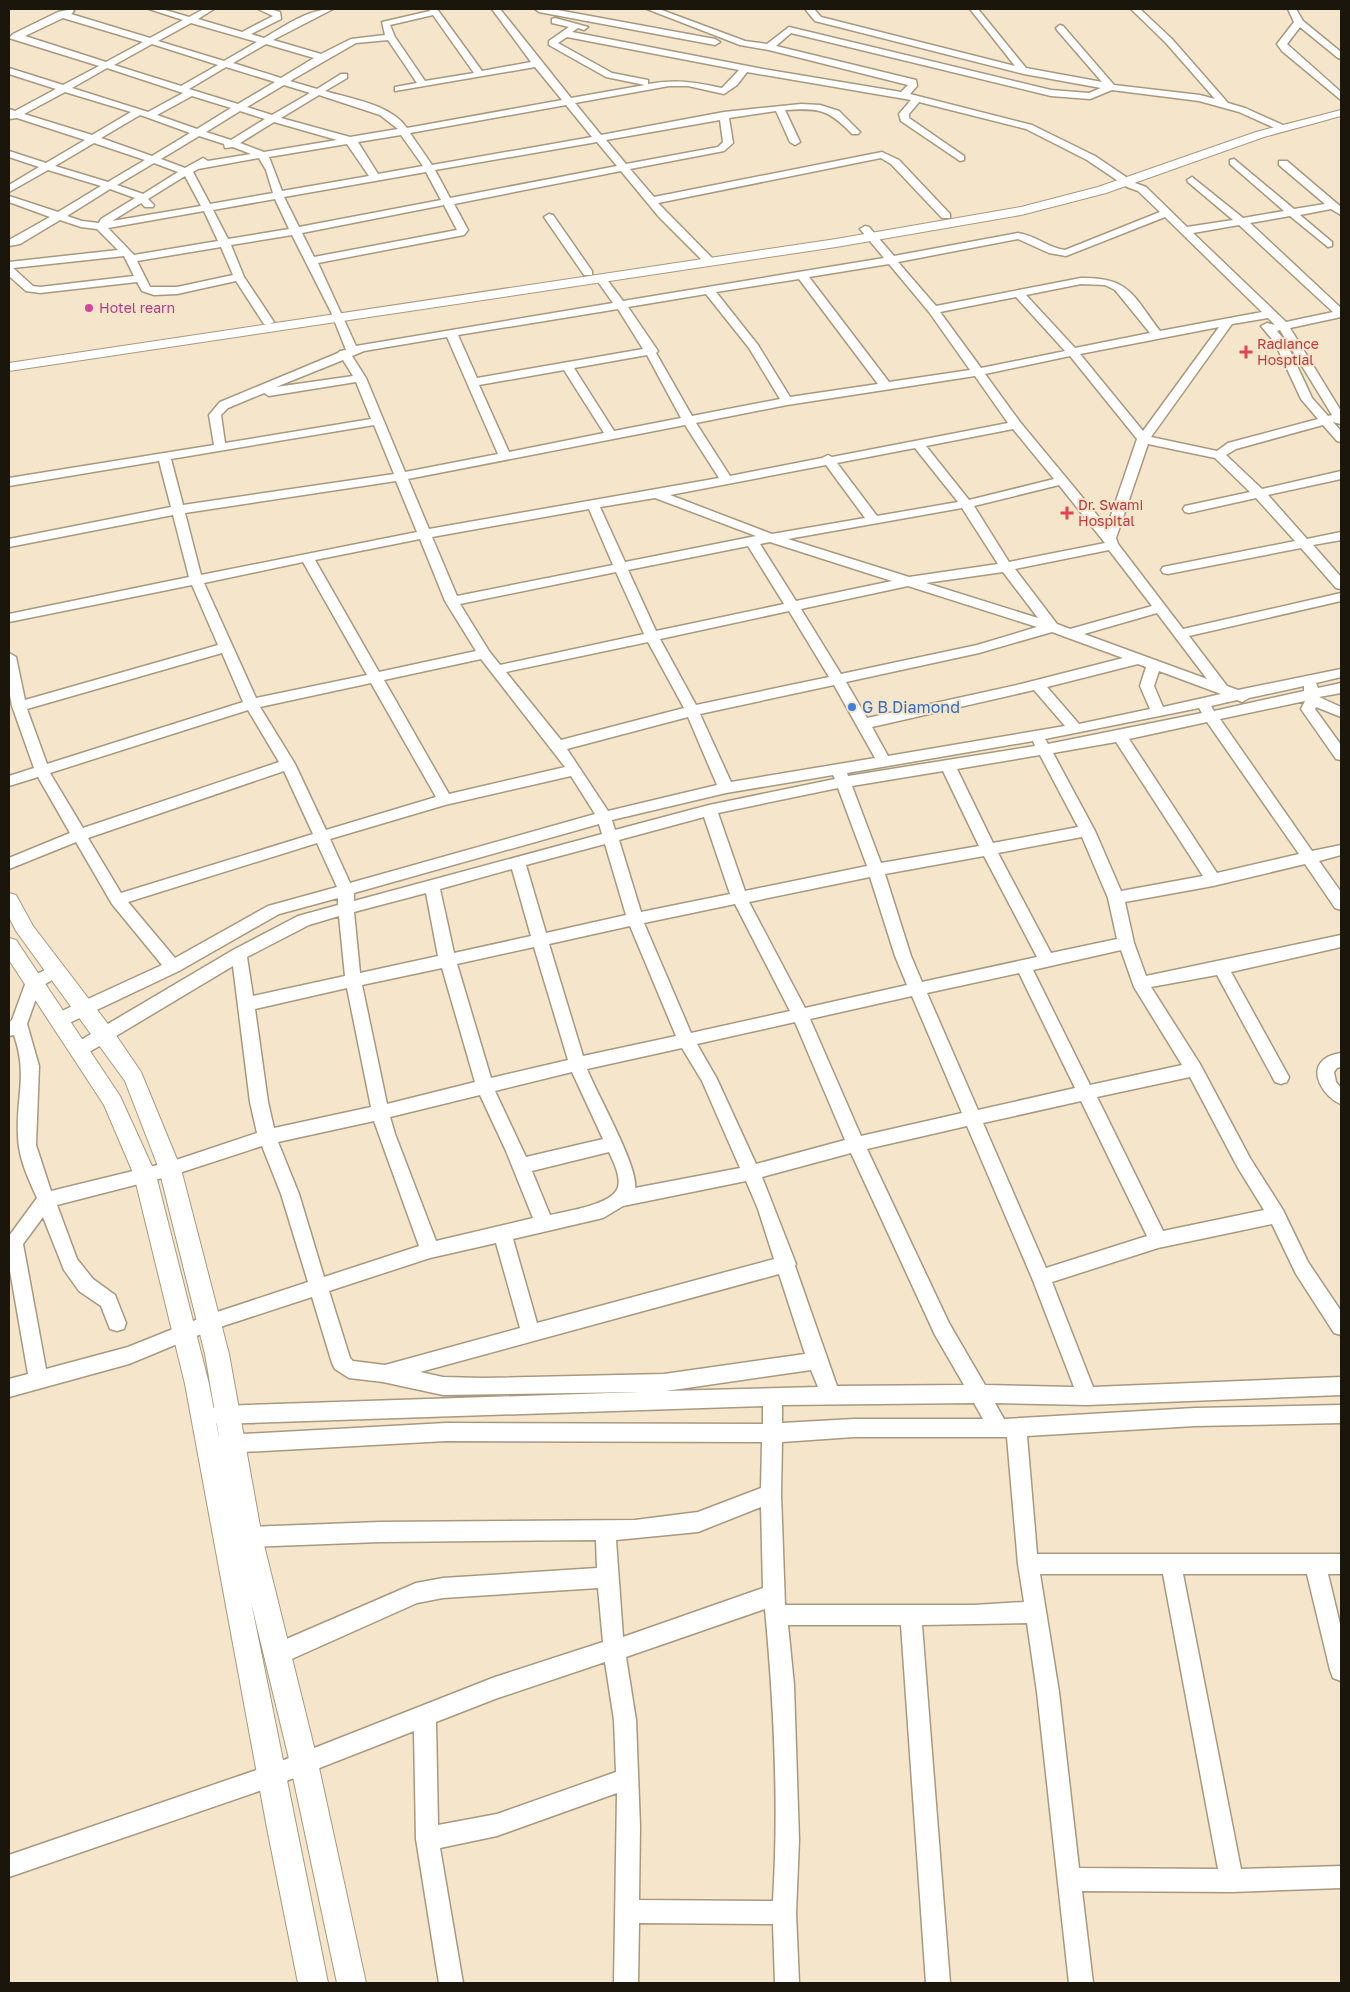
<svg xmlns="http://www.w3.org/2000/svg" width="1350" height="1992" font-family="'Golos Text',sans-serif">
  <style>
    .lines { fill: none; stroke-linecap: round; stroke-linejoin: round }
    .minor-casing { stroke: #a7997f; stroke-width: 3 }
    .major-casing { stroke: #a7997f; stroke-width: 2 }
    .minor { fill: #fff; fill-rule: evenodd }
    .major { fill: #fff; fill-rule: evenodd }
    .hotel-dot { fill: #d1479c; stroke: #f5e6cb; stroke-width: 2 }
    .health-dot { fill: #e0444e; stroke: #f5e6cb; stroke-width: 2 }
    .shop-dot { fill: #3f7fe0; stroke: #f5e6cb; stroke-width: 2 }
    .labels { text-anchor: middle; stroke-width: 4; stroke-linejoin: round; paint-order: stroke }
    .far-hotel-label { font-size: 14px; fill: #b23c85; stroke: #f5e6cb; text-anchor: start }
    .far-health-label { font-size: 14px; fill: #be3a42; stroke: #f5e6cb; text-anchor: start }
    .shop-label { font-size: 16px; fill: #366cbe; stroke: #f5e6cb; text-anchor: start }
  </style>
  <rect width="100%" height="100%" fill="#f5e6cb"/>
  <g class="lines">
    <defs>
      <path id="minor" d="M 72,9 L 74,11 L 71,14 L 150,38 L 183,20 L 149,9 L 162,9 L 189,17 L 204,9 L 214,9 L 198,19 L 242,32 L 273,16 L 258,9 L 270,9 L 280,12 L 281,19 L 251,34 L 264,38 C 285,26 308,9 333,9 L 273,40 L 321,54 L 351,39 L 385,35 L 382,22 L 430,11 L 429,9 L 437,9 L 482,71 L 531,62 L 492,9 L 500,9 L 571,98 L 645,85 L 606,77 L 549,45 L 549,41 L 569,27 L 552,23 L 552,19 L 555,18 L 588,27 L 584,30 L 578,28 L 572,32 L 763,69 L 901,92 L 908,85 L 769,50 L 740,45 L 647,9 L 659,9 L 745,41 L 767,44 L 789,27 L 1051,90 L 1089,93 L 1101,88 L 1024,74 L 815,21 L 805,9 L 814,9 L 821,17 L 1015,66 L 970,9 L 978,9 L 1026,68 L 1102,82 L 1057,30 L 1056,28 L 1060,25 L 1063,26 L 1114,85 L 1200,95 L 1215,99 L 1166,43 L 1131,9 L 1140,9 L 1172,39 L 1228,103 L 1245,108 L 1285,126 L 1285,130 L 1279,130 L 1239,112 L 1199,101 L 1112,90 L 1090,99 L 1051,96 L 791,33 L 776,46 L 916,80 L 917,86 L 910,94 L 1032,125 L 1095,156 L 1135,183 L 1146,187 L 1187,227 L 1233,220 L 1188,182 L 1187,180 L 1192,177 L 1243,218 L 1284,211 L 1230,164 L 1230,160 L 1234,159 L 1294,209 L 1325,204 L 1279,165 L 1279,161 L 1287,161 L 1341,207 L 1341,215 L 1331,209 L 1300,215 L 1332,242 L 1332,246 L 1328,247 L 1290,216 L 1250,223 L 1341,308 L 1341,317 L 1290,328 L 1341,411 L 1341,424 L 1333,422 L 1341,431 L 1341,442 L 1337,441 L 1323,425 L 1236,449 L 1226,455 L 1262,489 L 1341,471 L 1341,479 L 1268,495 L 1307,539 L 1341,532 L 1341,540 L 1313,545 L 1341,577 L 1341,589 L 1336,588 L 1301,548 L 1168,574 L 1163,573 L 1161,570 L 1163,567 L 1168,566 L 1295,541 L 1256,498 L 1189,513 L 1185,512 L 1183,509 L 1185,506 L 1250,492 L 1215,458 L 1148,444 L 1116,538 L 1118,544 L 1183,629 L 1341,593 L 1341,601 L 1189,636 L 1227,686 L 1238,690 L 1341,669 L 1341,677 L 1316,683 L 1318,688 L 1341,683 L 1341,693 L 1319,697 L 1341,707 L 1341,717 L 1316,707 L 1315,709 L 1341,745 L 1341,760 L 1336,759 L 1301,709 L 1305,701 L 1220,719 L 1312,851 L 1341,845 L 1341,855 L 1319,861 L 1341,892 L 1341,910 L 1335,908 L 1305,864 L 1213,886 L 1125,902 L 1134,943 L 1146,976 L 1341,935 L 1341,947 L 1231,972 L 1289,1077 L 1287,1082 L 1281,1084 L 1275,1082 L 1217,975 L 1151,987 L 1200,1064 L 1250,1158 L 1283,1210 L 1308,1262 L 1341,1311 L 1341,1335 L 1334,1333 L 1296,1274 L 1272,1224 L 1158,1248 L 1052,1282 L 1093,1387 L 1341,1377 L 1341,1395 L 1087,1405 L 995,1403 L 1004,1419 L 1195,1408 L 1341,1405 L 1341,1423 L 1195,1426 L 1027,1436 L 1037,1554 L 1341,1554 L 1341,1574 L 1328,1574 L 1341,1628 L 1341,1681 L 1333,1678 L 1330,1670 L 1307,1574 L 1183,1574 L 1241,1869 L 1341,1866 L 1341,1888 L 1232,1892 L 1082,1891 L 1093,1983 L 1069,1983 L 1037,1692 L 1027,1623 L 922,1625 L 950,1983 L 926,1983 L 901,1625 L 788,1625 L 794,1685 L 799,1840 L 796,1913 L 799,1983 L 775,1983 L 773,1924 L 639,1923 L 638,1983 L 614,1983 L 617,1793 L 497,1836 L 440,1848 L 463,1983 L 439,1983 L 416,1839 L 414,1731 L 271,1787 L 9,1877 L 9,1855 L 271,1765 L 495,1677 L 603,1642 L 598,1588 L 443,1598 L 417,1603 L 276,1666 L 268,1663 L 265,1655 L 268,1647 L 416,1583 L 443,1578 L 597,1568 L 596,1540 L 380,1542 L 249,1547 L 242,1544 L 239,1537 L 242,1530 L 249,1527 L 380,1522 L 635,1520 L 698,1512 L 761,1488 L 762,1442 L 446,1441 L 224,1453 L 217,1451 L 214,1444 L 217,1437 L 224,1435 L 446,1423 L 763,1424 L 763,1406 L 218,1424 L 211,1421 L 208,1415 L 211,1409 L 218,1406 L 640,1392 L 443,1395 L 383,1382 L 349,1378 L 335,1369 L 332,1363 L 312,1297 L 211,1330 L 129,1364 L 9,1397 L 9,1379 L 28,1374 L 9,1265 L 9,1236 L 37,1198 C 28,1178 18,1157 18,1135 C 16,1095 28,1076 14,1035 L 9,1036 L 9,1022 L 12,1020 L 27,979 L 55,965 L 61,967 L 63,971 L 61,975 L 40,987 L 27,1024 L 39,1066 L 36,1145 L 51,1191 L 170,1162 L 257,1133 L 250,1102 L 233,966 L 86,1054 L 80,1056 L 74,1054 L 72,1049 L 74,1044 L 233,950 L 298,916 L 338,905 L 338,898 L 279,914 L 179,971 L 65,1025 L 59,1026 L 53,1025 L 51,1020 L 53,1015 L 162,965 L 112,904 L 76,842 L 9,869 L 9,858 L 70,833 L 38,777 L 9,786 L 9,776 L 34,768 L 12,706 L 9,690 L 9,653 L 16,657 L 25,700 L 218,645 L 192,585 L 9,622 L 9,614 L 189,577 L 173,515 L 9,547 L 9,539 L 171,507 L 159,461 L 9,486 L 9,478 L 214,445 L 209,415 L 220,402 L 338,353 L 340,351 L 346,350 L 331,312 L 292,235 L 231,245 L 244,277 L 274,322 L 268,325 L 264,324 L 236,281 L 177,294 L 154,295 L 142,291 L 137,282 L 40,293 L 26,291 L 9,276 L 9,262 L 118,250 L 97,229 L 81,227 L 60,220 L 20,244 L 9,246 L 9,240 L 50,217 L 9,202 L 9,196 L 58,212 L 101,186 L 48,170 L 9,192 L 9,185 L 39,167 L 9,157 L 9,151 L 46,163 L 85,140 L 17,118 L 9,119 L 9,109 L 15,111 L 56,89 L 9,74 L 9,68 L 63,85 L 99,66 L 9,38 L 13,34 L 58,12 ZM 433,15 L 474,73 L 425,81 L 395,37 L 390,25 ZM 63,18 L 143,42 L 106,62 L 25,36 ZM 191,23 L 257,42 L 224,61 L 158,41 ZM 567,37 L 739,70 L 722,88 C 694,82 676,79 648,84 L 648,80 L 612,73 L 558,43 ZM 388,40 L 417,83 L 395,87 L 395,91 L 535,67 L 562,100 L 407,128 C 390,104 351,99 325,91 L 347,78 L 347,74 L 341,74 L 317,89 L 290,81 L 356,43 ZM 152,44 L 218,65 L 181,86 L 114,65 ZM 266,44 L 314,58 L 281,78 L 233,63 ZM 226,67 L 275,82 L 238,104 L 189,89 ZM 107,68 L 183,93 L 148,112 L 72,88 ZM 747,72 L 911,100 L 899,114 L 901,121 L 960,161 L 964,160 L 964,156 L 909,118 L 909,114 L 919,102 L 1026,129 L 1087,160 L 1127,187 L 1138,191 L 1160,212 L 1065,250 C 1048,248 1035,235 1018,233 L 894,256 L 869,227 L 865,226 L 860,229 L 884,258 L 623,301 L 605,277 L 601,276 L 596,279 L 613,303 L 356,346 L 318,263 L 464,235 L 468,230 L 454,204 L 621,171 L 659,217 L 706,264 L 714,264 L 714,260 L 658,203 L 881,158 L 891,164 L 942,218 L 950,218 L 950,214 L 899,160 L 882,152 L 654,197 L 630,169 L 724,151 L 733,143 L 729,118 L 776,111 L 790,142 L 795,145 L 800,142 L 785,110 C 819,108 828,109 852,134 L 858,134 L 860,132 L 839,111 L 820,105 L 801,104 L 724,112 L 601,135 L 575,103 L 669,86 L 688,86 L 724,94 L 737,85 ZM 284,85 L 310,93 L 272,115 L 247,107 ZM 65,92 L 131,112 L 92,135 L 24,114 ZM 319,95 L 380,115 L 398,129 L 350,137 L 281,118 ZM 192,96 L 231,108 L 197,129 L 157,115 ZM 566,105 L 592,137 L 432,165 L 410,133 ZM 240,111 L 265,119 L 231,140 L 206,132 ZM 140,115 L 146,117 L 190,133 L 152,156 L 101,138 ZM 720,120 L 723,142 L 718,147 L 626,164 L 606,140 ZM 274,122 L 337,140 L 264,152 L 240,143 ZM 401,135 L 423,166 L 378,174 L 358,142 ZM 199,136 L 224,144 L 225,148 L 233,147 L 251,154 L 208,161 L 203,158 L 185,168 L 161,159 ZM 597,142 L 617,166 L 450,198 L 435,170 ZM 94,143 L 145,160 L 108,182 L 55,166 ZM 347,144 L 369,176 L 282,191 L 269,157 ZM 259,158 L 266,170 L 273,193 L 210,204 L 193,172 L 198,169 ZM 154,163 L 178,172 L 143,194 L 117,185 ZM 426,172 L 441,200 L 299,227 L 284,197 ZM 185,176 L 201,206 L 112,221 L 141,203 L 145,207 L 153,207 L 154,205 L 148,199 ZM 110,189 L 135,198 L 101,219 L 99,223 L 82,221 L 67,216 ZM 275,199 L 289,229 L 228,239 L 213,210 ZM 444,205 L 457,230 L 314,257 L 302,233 ZM 204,211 L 218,241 L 134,255 L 108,228 ZM 1165,217 L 1262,312 L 1160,331 C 1133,296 1130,277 1081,278 L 936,306 L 898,262 L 1018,239 L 1049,253 L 1066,256 ZM 1239,225 L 1333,312 L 1286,322 L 1193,233 ZM 221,247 L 233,275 L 177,287 L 150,287 L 137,261 ZM 124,256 L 134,276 L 40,287 L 33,286 L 13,268 ZM 889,264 L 929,312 L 970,370 L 889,382 L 809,277 ZM 799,279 L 878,384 L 790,397 L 758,345 L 716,292 ZM 1081,284 L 1105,285 L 1115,290 L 1150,333 L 1075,348 L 1026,295 ZM 706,294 L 749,348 L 780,399 L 692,416 L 656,353 L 658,351 L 628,307 ZM 1016,297 L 1065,351 L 981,368 L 940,312 ZM 618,309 L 643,349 L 477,378 L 458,335 ZM 1268,318 L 1275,325 L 1267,323 L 1261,326 L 1275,343 L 1301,399 L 1318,419 L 1228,443 L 1217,451 L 1151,437 L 1232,324 ZM 1219,327 L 1143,431 L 1080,354 ZM 1280,330 L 1332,415 L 1328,416 L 1312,398 L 1286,342 L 1277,331 ZM 447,337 L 498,454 L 405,472 L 366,378 L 352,356 L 364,351 ZM 647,355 L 681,418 L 614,431 L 574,368 ZM 1070,356 L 1137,439 L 1107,527 L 1020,422 L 985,374 ZM 343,360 L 353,376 L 276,387 ZM 564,370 L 604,433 L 509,452 L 479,385 ZM 975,376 L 1008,423 L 832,457 L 828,455 L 822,458 L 730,476 L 696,423 L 787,405 ZM 356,382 L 371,419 L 225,443 L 221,415 L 228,408 L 264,393 L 269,396 ZM 374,425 L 394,474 L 183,505 L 171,459 ZM 685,425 L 719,478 L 429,529 L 408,479 ZM 1013,429 L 1054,479 L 969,500 L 926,446 ZM 915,448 L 958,502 L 877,516 L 837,463 ZM 826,465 L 865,518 L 772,534 L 670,495 ZM 396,481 L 417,532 L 201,575 L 185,513 ZM 1059,485 L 1105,543 L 1009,562 L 974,506 ZM 655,498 L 756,536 L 625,562 L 600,507 ZM 962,508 L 998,564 L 909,577 L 788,539 ZM 589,509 L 613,565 L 457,596 L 432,537 ZM 420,539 L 445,601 L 476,651 L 379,672 L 315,560 ZM 770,542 L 892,581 L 796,601 L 760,544 ZM 748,546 L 784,604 L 656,631 L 628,570 ZM 1109,550 L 1152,606 L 1070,629 L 1057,624 L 1015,569 ZM 303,562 L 367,675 L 256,698 L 204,583 ZM 616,572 L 644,634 L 500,665 L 489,651 L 460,604 ZM 1003,572 L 1038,618 L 926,583 ZM 908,586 L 1037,627 L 977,645 L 841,674 L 801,609 ZM 789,611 L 829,677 L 696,705 L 660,639 ZM 1157,613 L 1207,679 L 1084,634 ZM 1052,632 L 1123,658 L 1021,684 L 867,718 L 846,682 L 979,653 ZM 648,642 L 684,708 L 561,740 L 506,672 ZM 222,653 L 243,702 L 47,764 L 27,709 ZM 481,659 L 565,767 L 449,794 L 384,680 ZM 1138,664 L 1146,667 L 1140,686 L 1150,709 L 1079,724 L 1047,687 ZM 1159,671 L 1221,694 L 1163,707 L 1154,686 ZM 371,683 L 436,797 L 326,830 L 295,764 L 260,707 ZM 834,685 L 875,758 L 731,782 L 700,714 ZM 1304,686 L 1304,691 L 1214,711 L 1211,706 L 1237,700 L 1242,702 L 1249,698 ZM 1034,690 L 1065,726 L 888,756 L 872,727 ZM 1199,708 L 1202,713 L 1048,744 L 1045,739 ZM 248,710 L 279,762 L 83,828 L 50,773 ZM 688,717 L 717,785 L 608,811 L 567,749 ZM 1207,722 L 1299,854 L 1217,873 L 1129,739 ZM 1033,741 L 1035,746 L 848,776 L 847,773 ZM 1116,742 L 1203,876 L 1121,891 L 1095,831 L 1053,753 ZM 1040,755 L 1078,827 L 993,843 L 957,769 ZM 284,771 L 313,834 L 121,893 L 88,838 ZM 943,771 L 979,846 L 881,863 L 852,786 ZM 833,775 L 835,779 L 709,805 L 615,830 L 612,820 L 726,793 ZM 571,776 L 595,814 L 350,883 L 330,839 L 445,805 ZM 838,788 L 867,866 L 745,891 L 718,813 ZM 704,817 L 730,894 L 641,912 L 619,840 ZM 599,824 L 602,834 L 354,901 L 354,893 ZM 1082,837 L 1108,898 L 1117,939 L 1051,953 L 998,853 ZM 317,843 L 337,887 L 268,906 L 175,958 L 128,902 ZM 605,844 L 626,915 L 546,933 L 526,865 ZM 984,856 L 1037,957 L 922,982 L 911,956 L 885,874 ZM 512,869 L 531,936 L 454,953 L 440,889 ZM 870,877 L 895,956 L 907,985 L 805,1008 L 749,902 ZM 426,893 L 438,956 L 360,973 L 354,912 ZM 735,904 L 790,1011 L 691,1033 L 644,923 ZM 339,916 L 345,976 L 253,996 L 247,957 L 309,925 ZM 630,926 L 676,1036 L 583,1056 L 549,944 ZM 534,947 L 568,1060 L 491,1078 L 457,964 ZM 1121,950 L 1134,987 L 1182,1065 L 1090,1085 L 1033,970 ZM 442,968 L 475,1082 L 387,1104 L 362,985 ZM 1019,973 L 1075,1088 L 978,1110 L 927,993 ZM 347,988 L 371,1107 L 274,1128 L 268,1102 L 255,1009 ZM 912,996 L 962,1113 L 861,1136 L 810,1019 ZM 795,1022 L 845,1140 L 756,1164 L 717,1079 L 697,1044 ZM 682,1048 L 702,1081 L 740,1168 L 635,1188 C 639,1168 597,1094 587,1069 ZM 572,1072 L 603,1139 L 526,1157 L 495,1091 ZM 1190,1077 L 1238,1168 L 1264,1210 L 1163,1231 L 1097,1097 ZM 480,1095 L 506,1151 L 533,1218 L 436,1241 L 395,1134 L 390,1117 ZM 1081,1101 L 1147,1236 L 1046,1268 L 983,1123 ZM 374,1121 L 419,1246 L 324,1277 L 299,1194 L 278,1142 ZM 967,1126 L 1032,1278 L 1074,1387 L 985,1385 L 949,1323 L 867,1149 ZM 262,1146 L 281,1194 L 308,1282 L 208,1315 L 128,1347 L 46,1369 L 23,1244 L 43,1217 L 64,1270 L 79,1291 L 101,1306 L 110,1329 L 117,1331 L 124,1329 L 126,1323 L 115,1295 L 93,1279 L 77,1259 L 57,1205 L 170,1176 ZM 609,1152 C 613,1161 621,1176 618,1187 C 613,1205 566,1211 550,1215 L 532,1171 ZM 851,1153 L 935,1335 L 964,1385 L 837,1386 L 795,1266 L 796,1264 L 762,1177 ZM 746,1181 L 758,1209 L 774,1259 L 537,1323 L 513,1239 L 603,1218 L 623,1206 ZM 496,1243 L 520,1328 L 385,1365 L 353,1361 L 350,1358 L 329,1291 L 430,1258 ZM 779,1274 L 805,1354 L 664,1374 L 482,1378 L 443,1377 L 420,1372 ZM 811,1370 L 818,1387 L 666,1391 ZM 974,1403 L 983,1419 L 854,1419 L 782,1423 L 782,1405 ZM 854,1437 L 1007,1437 L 1018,1564 L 1024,1602 L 974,1605 L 785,1605 L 781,1494 L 782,1442 ZM 761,1507 L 763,1588 L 623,1637 L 616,1540 L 698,1532 ZM 1040,1574 L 1163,1574 L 1218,1869 L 1079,1868 L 1059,1692 ZM 765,1609 C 774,1705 779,1804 773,1901 L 639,1900 L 640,1826 L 636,1720 L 626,1657 ZM 605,1662 L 614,1720 L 616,1772 L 497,1814 L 438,1825 L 436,1722 L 495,1699 Z
        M 535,9 L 552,9 L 715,39 L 720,42 L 715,45 L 539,12 Z
        M 1288,9 L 1296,9 L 1303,21 L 1341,52 L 1341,59 L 1338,58 L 1300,27 L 1287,44 L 1341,92 L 1341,100 L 1282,51 L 1277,44 L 1294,22 Z
        M 549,214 L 553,215 L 592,271 L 592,275 L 584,275 L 544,217 Z
        M 1341,1053 L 1341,1067 L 1337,1068 L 1334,1072 L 1336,1082 L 1341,1088 L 1341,1104 C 1325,1098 1306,1071 1326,1058 C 1330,1055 1336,1054 1341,1053 Z"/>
      <path id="major" d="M 1341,110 L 1341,116 L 1264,137 L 1106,193 L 1021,215 L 836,247 L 9,371 L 9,363 L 836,239 L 1021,207 L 1098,187 L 1256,132 Z
        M 9,893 L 16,895 L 33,926 L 111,1028 L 141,1072 L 181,1169 L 229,1354 L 262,1537 L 318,1763 L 366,1983 L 337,1983 L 290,1763 L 251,1602 L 328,1983 L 298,1983 L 267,1828 L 185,1384 L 134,1175 L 104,1105 L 9,960 L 9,938 L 16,940 L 120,1096 L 156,1175 L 209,1384 L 222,1454 L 205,1354 L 159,1169 L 125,1081 L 16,931 L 9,917 Z"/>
    </defs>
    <use href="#minor" class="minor-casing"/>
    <use href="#major" class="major-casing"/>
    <use href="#minor" class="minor"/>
    <use href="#major" class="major"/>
  </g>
  <circle class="hotel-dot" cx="89" cy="308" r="5"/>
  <g class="health-dot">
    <path d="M1243.5 344.5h5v5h5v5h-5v5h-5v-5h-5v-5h5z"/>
    <path d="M1064.5 505.5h5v5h5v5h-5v5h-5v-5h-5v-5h5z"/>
  </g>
  <circle class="shop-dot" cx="852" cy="707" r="5"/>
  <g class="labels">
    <g class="far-hotel-label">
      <text x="99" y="313">Hotel rearn</text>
    </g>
    <g class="far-health-label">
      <text x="1257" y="349">Radiance<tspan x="1257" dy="16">Hosptial</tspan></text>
      <text x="1078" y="510">Dr. Swami<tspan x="1078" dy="16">Hospital</tspan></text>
    </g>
    <g class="shop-label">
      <text x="862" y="713">G B Diamond</text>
    </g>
  </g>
  <rect width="1350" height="1992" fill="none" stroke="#1b160c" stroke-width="20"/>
</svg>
